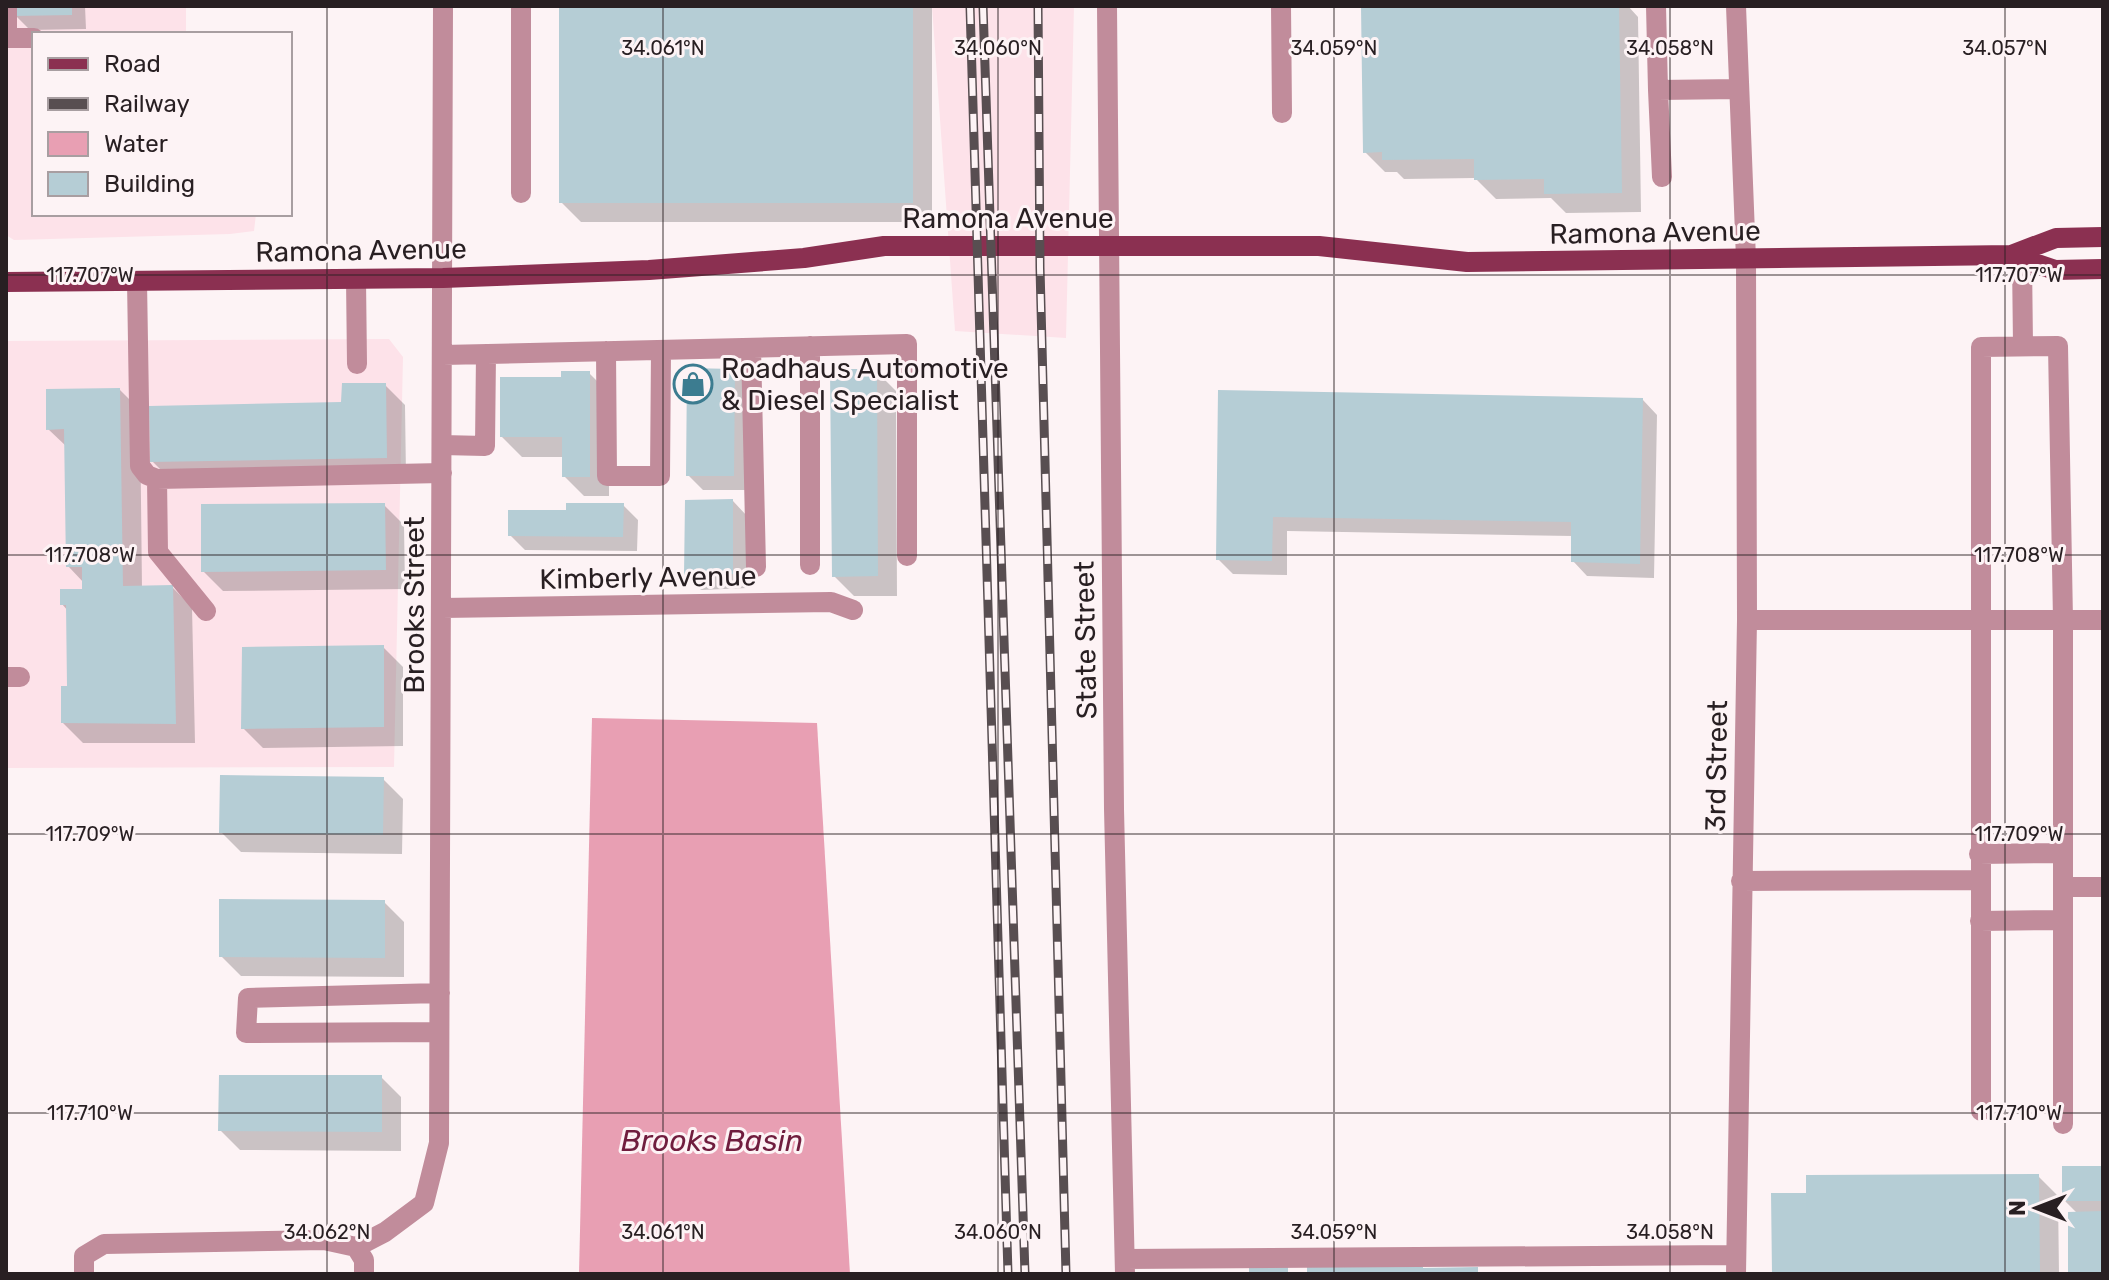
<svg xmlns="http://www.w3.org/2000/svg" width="2109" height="1280" font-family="Rubik,sans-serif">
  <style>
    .built { fill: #fde2e9 }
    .water { fill: #e89fb3 }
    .shadow { fill: #0003 }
    .building { fill: #b5cdd5 }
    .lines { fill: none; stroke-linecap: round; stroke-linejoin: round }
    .minor { stroke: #c18c9b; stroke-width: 20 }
    .major { stroke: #8b3051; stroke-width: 20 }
    .rail-casing { stroke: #584e51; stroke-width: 9 }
    .rail { stroke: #fdf3f5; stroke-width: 6; stroke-dasharray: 18; stroke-linecap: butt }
    .ticks { fill: none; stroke: #281f22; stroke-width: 2; stroke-opacity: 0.45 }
    .labels { text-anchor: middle; stroke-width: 6; stroke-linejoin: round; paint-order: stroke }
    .street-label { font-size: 28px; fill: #281f22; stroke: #fdf3f5 }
    .poi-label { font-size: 28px; fill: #281f22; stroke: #fdf3f5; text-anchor: start }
    .water-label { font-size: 30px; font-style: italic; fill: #701d3e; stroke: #fdf3f5 }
    .ticks-label { font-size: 20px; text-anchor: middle; fill: #281f22; stroke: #fdf3f5; stroke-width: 6; stroke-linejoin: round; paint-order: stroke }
  </style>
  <rect width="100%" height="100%" fill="#fdf3f5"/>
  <path class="built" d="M 6,6 L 186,6 L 186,34 L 34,34 L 34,214 L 256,214 L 254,231 L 230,234 L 14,240 L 6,235 Z
    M 932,6 L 1074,6 L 1066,338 L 955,331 Z
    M 389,339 L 403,357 L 394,767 L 6,768 L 6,341 Z"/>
  <path class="water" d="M 592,718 L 817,723 L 850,1274 L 579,1274 Z"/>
  <path class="shadow" d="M 15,6 L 85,6 L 86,29 L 30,30 L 15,15 Z
    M 561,6 L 932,6 L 932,222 L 581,222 L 561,202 Z
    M 1363,6 L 1628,6 L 1638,17 L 1641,212 L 1566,213 L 1551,198 L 1496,199 L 1475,178 L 1404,179 L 1397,172 L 1385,172 L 1365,152 Z
    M 734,371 L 749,386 L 748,490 L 703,490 L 688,475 Z
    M 876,371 L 896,391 L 897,596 L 854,596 L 834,576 Z
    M 589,373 L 609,393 L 609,496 L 584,496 L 564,476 L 564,457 L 522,457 L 502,437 L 563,379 Z
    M 385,385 L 405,405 L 406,477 L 172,481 L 152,461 L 343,404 Z
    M 120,390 L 140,410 L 142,588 L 172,587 L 192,607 L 195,743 L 83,743 L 63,723 L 69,688 L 68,611 L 62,604 L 85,591 L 84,583 L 68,566 L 67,447 L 48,429 Z
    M 1220,392 L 1643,400 L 1657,415 L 1654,578 L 1587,576 L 1573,561 L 1573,536 L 1287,531 L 1287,575 L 1233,574 L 1218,559 Z
    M 733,501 L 747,516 L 747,588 L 701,590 L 686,575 Z
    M 384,505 L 404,525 L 405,589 L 223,591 L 203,571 Z
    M 623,505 L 638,520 L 637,551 L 525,550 L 510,535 L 568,512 Z
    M 383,647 L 403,667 L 403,746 L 263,748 L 243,728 Z
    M 383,779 L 403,799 L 402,854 L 241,852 L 221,832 Z
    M 384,902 L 404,922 L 404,977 L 241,976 L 221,956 Z
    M 381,1077 L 401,1097 L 401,1151 L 240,1150 L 220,1130 Z
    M 2103,1168 L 2103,1274 L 2070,1274 L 2077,1213 L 2064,1200 Z
    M 2038,1176 L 2058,1196 L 2059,1274 L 1774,1274 L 1808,1195 Z"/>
  <path class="building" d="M 13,6 L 72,6 L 72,15 L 13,16 Z
    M 559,6 L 913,6 L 913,203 L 559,203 Z
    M 1361,6 L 1619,6 L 1622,193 L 1544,194 L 1544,179 L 1474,180 L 1474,159 L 1382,160 L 1382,152 L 1363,153 Z
    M 687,368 L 735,369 L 734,476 L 686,476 Z
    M 830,369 L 877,369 L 878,576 L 832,577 Z
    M 561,371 L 590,371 L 590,477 L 562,477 L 562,437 L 500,437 L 500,377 L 561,377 Z
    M 342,383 L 386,383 L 387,458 L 150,462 L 149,406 L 341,402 Z
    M 120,388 L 123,586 L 173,585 L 176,724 L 61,723 L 61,686 L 67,686 L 66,605 L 60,605 L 60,589 L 82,589 L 82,567 L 66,567 L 64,429 L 46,430 L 46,389 Z
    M 1218,390 L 1643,398 L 1640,564 L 1571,562 L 1571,522 L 1273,517 L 1272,561 L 1216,560 Z
    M 733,499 L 733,574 L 684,576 L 685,500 Z
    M 385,503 L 386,570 L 201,572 L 201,504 Z
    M 566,503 L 624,503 L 623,537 L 508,536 L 508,510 L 566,510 Z
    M 384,645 L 384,727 L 241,729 L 242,647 Z
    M 220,775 L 384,777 L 383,835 L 219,833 Z
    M 219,899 L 385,900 L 385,958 L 219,957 Z
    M 219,1075 L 382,1075 L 382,1132 L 218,1131 Z
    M 2062,1166 L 2103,1166 L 2103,1201 L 2062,1201 Z
    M 2039,1174 L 2040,1274 L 1772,1274 L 1771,1193 L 1806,1193 L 1806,1175 Z
    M 2103,1211 L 2103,1274 L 2068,1274 L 2068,1212 Z
    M 1423,1261 L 1423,1268 L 1478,1267 L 1478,1274 L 1307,1274 L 1307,1262 Z
    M 1288,1264 L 1288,1274 L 1249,1274 L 1249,1265 Z"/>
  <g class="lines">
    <path class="minor" d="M 521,6 L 521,193
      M 1107,6 L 1114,809 L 1125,1274
      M 1281,6 L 1282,113
      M 1656,6 L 1658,90 L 1739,89
      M 1736,6 L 1746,259 L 1747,620 L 1736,1274
      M 6,38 L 34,38
      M 7,38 L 7,6
      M 1658,90 L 1662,177
      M 2022,259 L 2023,346
      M 356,279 L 357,364
      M 137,281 L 140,466 L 147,475 L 157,479 L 442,473
      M 751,348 L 756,567
      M 606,351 L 607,476 L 660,476 L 661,350
      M 443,355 L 907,344 L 907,556
      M 442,445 L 485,446 L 486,354
      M 157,479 L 158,552 L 206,611
      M 810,565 L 810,346
      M 442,608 L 831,602 L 853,610
      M 1747,620 L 2103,620
      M 6,677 L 20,677
      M 1979,854 L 2063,853
      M 1741,881 L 1979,880
      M 2063,887 L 2103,887
      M 1980,921 L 2063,920
      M 439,1032 L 246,1033 L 248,998 L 440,993
      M 1981,1111 L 1981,347 L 2058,346 L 2063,620 L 2063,1124
      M 356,1247 L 385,1232 L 424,1203 L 439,1143 L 443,6
      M 356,1247 L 364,1260 L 364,1274
      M 1125,1259 L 1736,1255
      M 84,1274 L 84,1256 L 104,1244 L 324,1240 L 356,1247"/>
    <path class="major" d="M 2011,255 L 2056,238 L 2103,237
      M 6,282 L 443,278 L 649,270 L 804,258 L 884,246 L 1319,246 L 1467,262 L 2011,255 L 2055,270 L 2103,269"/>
    <defs>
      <path id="rail" d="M 970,6 L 1008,1274
        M 983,6 L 1025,1274
        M 1038,6 L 1040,268 L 1066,1274"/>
    </defs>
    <use href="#rail" class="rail-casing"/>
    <use href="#rail" class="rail"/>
  </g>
  <path class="ticks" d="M 327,6 L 327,1274M 663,6 L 663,1274M 998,6 L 998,1274M 1334,6 L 1334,1274M 1670,6 L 1670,1274M 2005,6 L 2005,1274M 6,275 L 2103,275M 6,555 L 2103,555M 6,834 L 2103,834M 6,1113 L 2103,1113"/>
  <defs>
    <symbol id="shop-ring" viewBox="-11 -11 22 22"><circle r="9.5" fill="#fdf3f5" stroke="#3c7c90" stroke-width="1.5"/><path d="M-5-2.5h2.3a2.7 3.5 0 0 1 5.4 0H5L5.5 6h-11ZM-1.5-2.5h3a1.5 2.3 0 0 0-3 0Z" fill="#3c7c90"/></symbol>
  </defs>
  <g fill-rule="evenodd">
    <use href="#shop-ring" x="671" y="362" width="44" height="44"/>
  </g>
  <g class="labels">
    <g class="street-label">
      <text x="1008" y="228">Ramona Avenue</text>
      <text transform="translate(1655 232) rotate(-1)" y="10">Ramona Avenue</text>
      <text transform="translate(361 250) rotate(-1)" y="10">Ramona Avenue</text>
      <text transform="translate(648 577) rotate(-1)" y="10">Kimberly Avenue</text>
      <text transform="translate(414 605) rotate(-90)" y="10">Brooks Street</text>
      <text transform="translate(1085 640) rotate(-91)" y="10">State Street</text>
      <text transform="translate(1716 766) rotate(-89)" y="10">3rd Street</text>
    </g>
    <g class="poi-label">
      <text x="721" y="378">Roadhaus Automotive<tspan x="721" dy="32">&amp; Diesel Specialist</tspan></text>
    </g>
    <g class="water-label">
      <text x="712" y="1151">Brooks Basin</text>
    </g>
  </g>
  <g class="ticks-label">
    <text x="663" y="55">34.061°N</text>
    <text x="998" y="55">34.060°N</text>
    <text x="1334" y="55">34.059°N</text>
    <text x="1670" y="55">34.058°N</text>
    <text x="2005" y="55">34.057°N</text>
    <text x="2019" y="282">117.707°W</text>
    <text x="90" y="282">117.707°W</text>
    <text x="2019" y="562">117.708°W</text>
    <text x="90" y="562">117.708°W</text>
    <text x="2019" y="841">117.709°W</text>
    <text x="90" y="841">117.709°W</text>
    <text x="2019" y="1120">117.710°W</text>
    <text x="90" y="1120">117.710°W</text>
    <text x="327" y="1239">34.062°N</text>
    <text x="663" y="1239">34.061°N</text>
    <text x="998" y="1239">34.060°N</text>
    <text x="1334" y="1239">34.059°N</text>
    <text x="1670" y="1239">34.058°N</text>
  </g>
  <rect width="2109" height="1280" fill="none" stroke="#281f22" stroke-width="16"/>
  <rect x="32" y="32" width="260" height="184" fill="#fdf3f5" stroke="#a89ea1" stroke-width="2"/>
  <rect x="48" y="58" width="40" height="12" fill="#8b3051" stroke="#a89ea1" stroke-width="2"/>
  <text x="104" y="72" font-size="24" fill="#281f22">Road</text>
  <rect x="48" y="98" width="40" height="12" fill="#584e51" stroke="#a89ea1" stroke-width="2"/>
  <text x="104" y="112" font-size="24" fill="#281f22">Railway</text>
  <rect x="48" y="132" width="40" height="24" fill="#e89fb3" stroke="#a89ea1" stroke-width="2"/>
  <text x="104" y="152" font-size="24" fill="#281f22">Water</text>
  <rect x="48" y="172" width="40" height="24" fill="#b5cdd5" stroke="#a89ea1" stroke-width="2"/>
  <text x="104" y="192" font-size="24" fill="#281f22">Building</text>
  <g transform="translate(2037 1208) rotate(270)" stroke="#fdf3f5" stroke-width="6" paint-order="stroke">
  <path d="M0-6L14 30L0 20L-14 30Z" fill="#281f22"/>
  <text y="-12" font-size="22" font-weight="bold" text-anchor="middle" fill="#281f22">N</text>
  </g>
</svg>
